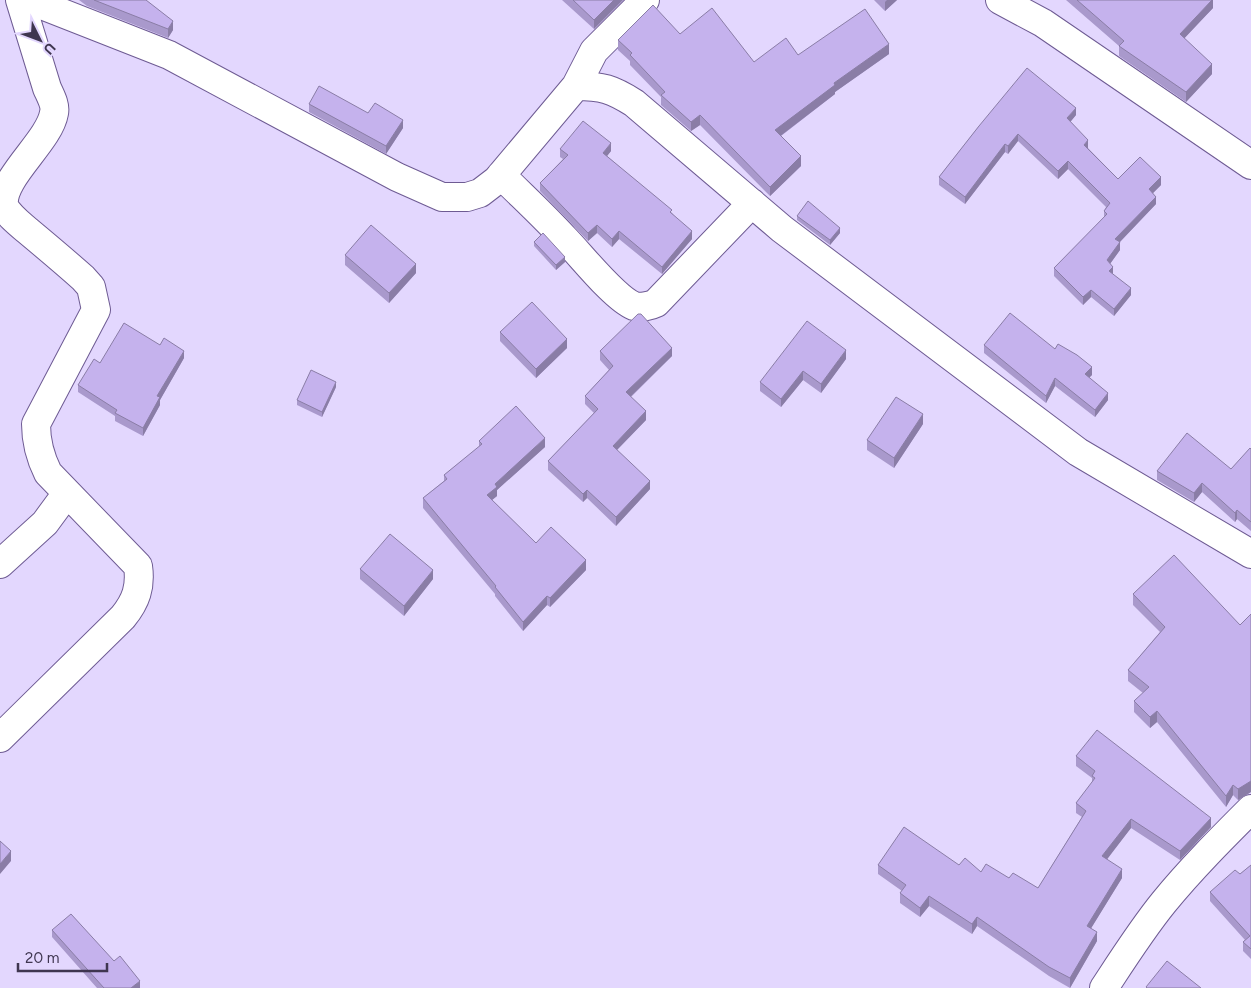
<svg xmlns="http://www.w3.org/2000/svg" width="1251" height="988" font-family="Figtree,sans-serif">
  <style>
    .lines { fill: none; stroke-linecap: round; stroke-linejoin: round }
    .street-casing { stroke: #6e5b93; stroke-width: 30 }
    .secondary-casing { stroke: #6e5b93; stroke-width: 30 }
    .street { stroke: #fff; stroke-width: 28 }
    .secondary { stroke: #fff; stroke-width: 28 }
    .wall { fill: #a999cc }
    .shaded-wall { fill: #8a7da6 }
    .building { fill: #c5b2ed; stroke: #8a7da6 }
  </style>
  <rect width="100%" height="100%" fill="#e3d7fe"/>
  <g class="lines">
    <defs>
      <path id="street" d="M 29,0 L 169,55 L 397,177 L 442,197 L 467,197 L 480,193 L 497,180 L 576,86 C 602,86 612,89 634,103 L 782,229 L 1078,452 L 1251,554
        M 1000,0 L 1043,23 L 1251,165
        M 576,86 L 594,51 L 645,0
        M 501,175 C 522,196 544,216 564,238 C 580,254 614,298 634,306 C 640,308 650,306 656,303 L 752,203
        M 0,564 L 45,523 L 67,493
        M 0,738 L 123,617 C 136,601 141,587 138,566 L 48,473 C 40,457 36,443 36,424 L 96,310 L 91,287 L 83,278 C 65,262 46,246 28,231 C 20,224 9,216 4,206 C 0,178 49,142 54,113 C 56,105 50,95 47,88 L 20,0"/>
      <path id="secondary" d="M 1104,988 C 1123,959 1142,929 1164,902 C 1191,869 1221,839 1251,809"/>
    </defs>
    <use href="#street" class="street-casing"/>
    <use href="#secondary" class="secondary-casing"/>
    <use href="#street" class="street"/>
    <use href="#secondary" class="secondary"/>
  </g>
  <path class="wall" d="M 79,0 L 146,0 L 173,30 L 168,38 L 87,6 Z
    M 562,0 L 623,0 L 594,29 Z
    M 874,0 L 897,0 L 885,11 Z
    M 1066,0 L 1213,0 L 1213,8 L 1184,38 L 1212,74 L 1186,102 L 1119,56 L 1119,46 Z
    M 680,34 L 754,62 L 798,55 L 889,54 L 835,92 L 835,94 L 781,136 L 801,166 L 770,196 L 700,125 L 691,131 L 661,105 L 661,97 L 630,65 L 630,61 L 618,50 L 618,40 Z
    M 309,104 L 368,113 L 403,128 L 386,154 L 309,112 Z
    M 1076,115 L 1070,122 L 1088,148 L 1118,179 L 1161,185 L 1153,193 L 1156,204 L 1120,242 L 1120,250 L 1110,264 L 1113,274 L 1131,295 L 1114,316 L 1091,297 L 1083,305 L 1054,276 L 1054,268 L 1104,218 L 1104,211 L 1106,207 L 1068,169 L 1058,179 L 1018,141 L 1008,154 L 1005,152 L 965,204 L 939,185 L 939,177 L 979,126 Z
    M 560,149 L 611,151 L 607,156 L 672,213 L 692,239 L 662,274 L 619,239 L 612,247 L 597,233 L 588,241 L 540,191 L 540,183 L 563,159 L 560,157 Z
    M 797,216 L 840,233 L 830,245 L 797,220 Z
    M 534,242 L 565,262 L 556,270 L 534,246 Z
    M 345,255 L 416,273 L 389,303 L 345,265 Z
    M 500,332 L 567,348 L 536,378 L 500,341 Z
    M 160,345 L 184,358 L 160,400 L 160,405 L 143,436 L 115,421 L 115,416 L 78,392 L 78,385 L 100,363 Z
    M 984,345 L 1055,349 L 1092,375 L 1089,377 L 1108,400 L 1095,417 L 1055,386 L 1046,403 L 984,353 Z
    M 600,351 L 672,356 L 631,397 L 646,420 L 617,450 L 650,489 L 616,526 L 587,498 L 583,502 L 548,470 L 548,461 L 594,413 L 585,404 L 585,396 L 609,370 L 600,360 Z
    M 846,359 L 821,393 L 803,380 L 781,407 L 760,391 L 760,382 Z
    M 336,387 L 322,417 L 297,405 L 297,400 Z
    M 923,424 L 894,468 L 867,450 L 867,440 Z
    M 479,441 L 545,447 L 497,490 L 497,496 L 492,500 L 536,543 L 586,570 L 550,607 L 547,605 L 523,631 L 495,596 L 495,594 L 423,508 L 423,498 L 444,481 L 444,475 L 479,447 Z
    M 1251,449 L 1251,531 L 1237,519 L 1235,522 L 1202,492 L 1194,502 L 1157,480 L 1157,471 L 1231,469 Z
    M 360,569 L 433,579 L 404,616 L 360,579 Z
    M 1133,594 L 1240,625 L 1251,614 L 1251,792 L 1238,800 L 1233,795 L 1226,807 L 1157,722 L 1150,728 L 1134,712 L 1134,701 L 1143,693 L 1128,681 L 1128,670 L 1160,632 L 1133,605 Z
    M 1076,756 L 1211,827 L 1180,860 L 1131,828 L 1106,859 L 1122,878 L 1091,928 L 1097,941 L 1070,988 L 1049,976 L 977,926 L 972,934 L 929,906 L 920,917 L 900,903 L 900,893 L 902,891 L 878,874 L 878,865 L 959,865 L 981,872 L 1009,878 L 1038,888 L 1082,817 L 1076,813 L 1076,803 L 1092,783 L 1092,778 L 1076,766 Z
    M 1251,865 L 1251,959 L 1243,951 L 1243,942 L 1245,940 L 1210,901 L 1210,892 L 1240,874 Z
    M 52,930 L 114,961 L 140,988 L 97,988 L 52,937 Z"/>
  <path class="shaded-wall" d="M 614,0 L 623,0 L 594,29 L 594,20 Z
    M 887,0 L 897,0 L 885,11 L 885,2 Z
    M 1212,0 L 1213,0 L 1213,8 L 1180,43 L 1180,34 Z
    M 173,21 L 173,30 L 168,38 L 168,29 Z
    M 889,44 L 889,54 L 835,92 L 835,94 L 775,140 L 775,130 L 834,83 Z
    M 1212,64 L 1212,74 L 1186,102 L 1186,92 Z
    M 1076,108 L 1076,115 L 1067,126 L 1067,118 Z
    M 700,115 L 700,125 L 691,131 L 691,122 Z
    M 403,120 L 403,128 L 386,154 L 386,146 Z
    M 1018,134 L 1018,141 L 1008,154 L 1008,146 Z
    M 1088,140 L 1088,148 L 1084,152 L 1084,145 Z
    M 611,143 L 611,151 L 603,161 L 603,153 Z
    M 1005,144 L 1005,152 L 965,204 L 965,197 Z
    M 801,156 L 801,166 L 770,196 L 770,187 Z
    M 1068,161 L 1068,169 L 1058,179 L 1058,171 Z
    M 1161,177 L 1161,185 L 1149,197 L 1149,189 Z
    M 1156,197 L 1156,204 L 1115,247 L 1115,239 Z
    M 597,225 L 597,233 L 588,241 L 588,233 Z
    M 840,228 L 840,233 L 830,245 L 830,240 Z
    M 619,231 L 619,239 L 612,247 L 612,239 Z
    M 692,231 L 692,239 L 662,274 L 662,267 Z
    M 1120,242 L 1120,250 L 1107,268 L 1107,260 Z
    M 565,257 L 565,262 L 556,270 L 556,265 Z
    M 416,264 L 416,273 L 389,303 L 389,293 Z
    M 1113,267 L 1113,274 L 1109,271 Z
    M 1131,288 L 1131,295 L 1114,316 L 1114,309 Z
    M 1091,290 L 1091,297 L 1083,305 L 1083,297 Z
    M 567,339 L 567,348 L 536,378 L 536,369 Z
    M 672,348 L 672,356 L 626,401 L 626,392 Z
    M 846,350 L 846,359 L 821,393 L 821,384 Z
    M 184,351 L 184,358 L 160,400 L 160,405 L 143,436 L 143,428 L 157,396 Z
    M 1092,367 L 1092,375 L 1085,382 L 1085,374 Z
    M 803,371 L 803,380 L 781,407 L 781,399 Z
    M 1055,378 L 1055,386 L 1046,403 L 1046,396 Z
    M 336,382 L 336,387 L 322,417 L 322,412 Z
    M 1108,393 L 1108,400 L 1095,417 L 1095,410 Z
    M 646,411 L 646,420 L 613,454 L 613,446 Z
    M 923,414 L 923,424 L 894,468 L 894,458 Z
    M 545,438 L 545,447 L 497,490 L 497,496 L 487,504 L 487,495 L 495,484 Z
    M 650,481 L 650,489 L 616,526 L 616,517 Z
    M 1202,483 L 1202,492 L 1194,502 L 1194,493 Z
    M 587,490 L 587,498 L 583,502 L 583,494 Z
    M 1237,510 L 1237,519 L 1235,522 L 1235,513 Z
    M 586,560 L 586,570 L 550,607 L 550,598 Z
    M 433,570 L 433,579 L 404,616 L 404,606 Z
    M 547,596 L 547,605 L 523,631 L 523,622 Z
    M 1157,711 L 1157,722 L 1150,728 L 1150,717 Z
    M 1251,781 L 1251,792 L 1238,800 L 1238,789 Z
    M 1233,785 L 1233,795 L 1226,807 L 1226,796 Z
    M 1211,818 L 1211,827 L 1180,860 L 1180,851 Z
    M 1131,819 L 1131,828 L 1102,866 L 1102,856 Z
    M 11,851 L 11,861 L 0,874 L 0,864 Z
    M 1122,869 L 1122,878 L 1087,935 L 1087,926 Z
    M 929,896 L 929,906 L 920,917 L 920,908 Z
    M 977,917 L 977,926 L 972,934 L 972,924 Z
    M 1097,932 L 1097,941 L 1070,988 L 1070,978 Z
    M 140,981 L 140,988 L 131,988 Z"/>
  <path class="building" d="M 94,0 L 146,0 L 173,21 L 168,29 Z
    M 573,0 L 614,0 L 594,20 Z
    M 1077,0 L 1212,0 L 1180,34 L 1212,64 L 1186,92 L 1119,46 L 1124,41 Z
    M 653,5 L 680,34 L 712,8 L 754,62 L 786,38 L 798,55 L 865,9 L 889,44 L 834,83 L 835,85 L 775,130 L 801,156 L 770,187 L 700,115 L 691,122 L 661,95 L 665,92 L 630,55 L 632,53 L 618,40 Z
    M 1027,68 L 1076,108 L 1067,118 L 1088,140 L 1084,145 L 1118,179 L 1140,157 L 1161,177 L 1149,189 L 1156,197 L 1115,239 L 1120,242 L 1107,260 L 1113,267 L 1109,271 L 1131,288 L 1114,309 L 1091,290 L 1083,297 L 1054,268 L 1107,214 L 1104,211 L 1110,203 L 1068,161 L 1058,171 L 1018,134 L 1008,146 L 1005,144 L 965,197 L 939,177 L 979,126 Z
    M 319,86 L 368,113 L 375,103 L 403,120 L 386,146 L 309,104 Z
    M 583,121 L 611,143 L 603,153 L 672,210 L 670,212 L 692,231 L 662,267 L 619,231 L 612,239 L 597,225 L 588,233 L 540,183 L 568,155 L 560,149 Z
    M 808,201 L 840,228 L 830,240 L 797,216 Z
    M 371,225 L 416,264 L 389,293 L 345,255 Z
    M 543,233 L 565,257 L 556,265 L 534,242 Z
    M 532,302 L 567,339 L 536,369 L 500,332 Z
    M 1010,313 L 1055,349 L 1058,344 L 1077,355 L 1092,367 L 1085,374 L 1108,393 L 1095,410 L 1055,378 L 1046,396 L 984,345 Z
    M 638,314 L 641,314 L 672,348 L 626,392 L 646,411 L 613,446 L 650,481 L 616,517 L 587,490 L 583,494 L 548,461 L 598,409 L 585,396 L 613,366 L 600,351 Z
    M 807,321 L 846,350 L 821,384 L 803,371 L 781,399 L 760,382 Z
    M 124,323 L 160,345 L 164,338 L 184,351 L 157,396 L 160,397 L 143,428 L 115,413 L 117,410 L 78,385 L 94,359 L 100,363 Z
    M 311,370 L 336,382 L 322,412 L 297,400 Z
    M 896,397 L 923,414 L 894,458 L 867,440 Z
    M 516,406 L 545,438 L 495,484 L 497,487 L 487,495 L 536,543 L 551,527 L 586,560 L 550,598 L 547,596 L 523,622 L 495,587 L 496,586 L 423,498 L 447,479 L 444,475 L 482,444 L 479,441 Z
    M 1187,433 L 1231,469 L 1250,448 L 1251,449 L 1251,522 L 1237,510 L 1235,513 L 1202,483 L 1194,493 L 1157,471 Z
    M 390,534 L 433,570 L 404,606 L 360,569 Z
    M 1174,555 L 1240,625 L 1251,614 L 1251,781 L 1238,789 L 1233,785 L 1226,796 L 1157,711 L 1150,717 L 1134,701 L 1149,687 L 1128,670 L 1165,627 L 1133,594 Z
    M 1097,730 L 1211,818 L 1180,851 L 1131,819 L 1102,856 L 1122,869 L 1087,926 L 1097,932 L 1070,978 L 1049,967 L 977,917 L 972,924 L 929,896 L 920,908 L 900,893 L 906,885 L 878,865 L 904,827 L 959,865 L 965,858 L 981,872 L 986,864 L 1009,878 L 1013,873 L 1038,888 L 1086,811 L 1076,803 L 1095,778 L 1092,776 L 1095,771 L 1076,756 Z
    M 0,841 L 11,851 L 0,864 Z
    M 1251,865 L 1251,949 L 1243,942 L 1250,936 L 1210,892 L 1235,870 L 1240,874 Z
    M 71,914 L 114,961 L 120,956 L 140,981 L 131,988 L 104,988 L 52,930 Z
    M 1167,961 L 1201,988 L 1147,988 L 1146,987 Z"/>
  <g transform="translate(40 40) rotate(132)" stroke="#e3d7fe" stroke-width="4" paint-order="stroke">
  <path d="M0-4L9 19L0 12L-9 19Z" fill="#3f3650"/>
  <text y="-8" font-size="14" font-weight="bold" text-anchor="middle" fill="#3f3650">U</text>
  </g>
  <path d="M18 963v8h89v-8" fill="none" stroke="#3f3650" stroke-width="2.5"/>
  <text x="25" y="963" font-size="15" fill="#3f3650" stroke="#e3d7fe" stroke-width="4" paint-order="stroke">20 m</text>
</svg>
